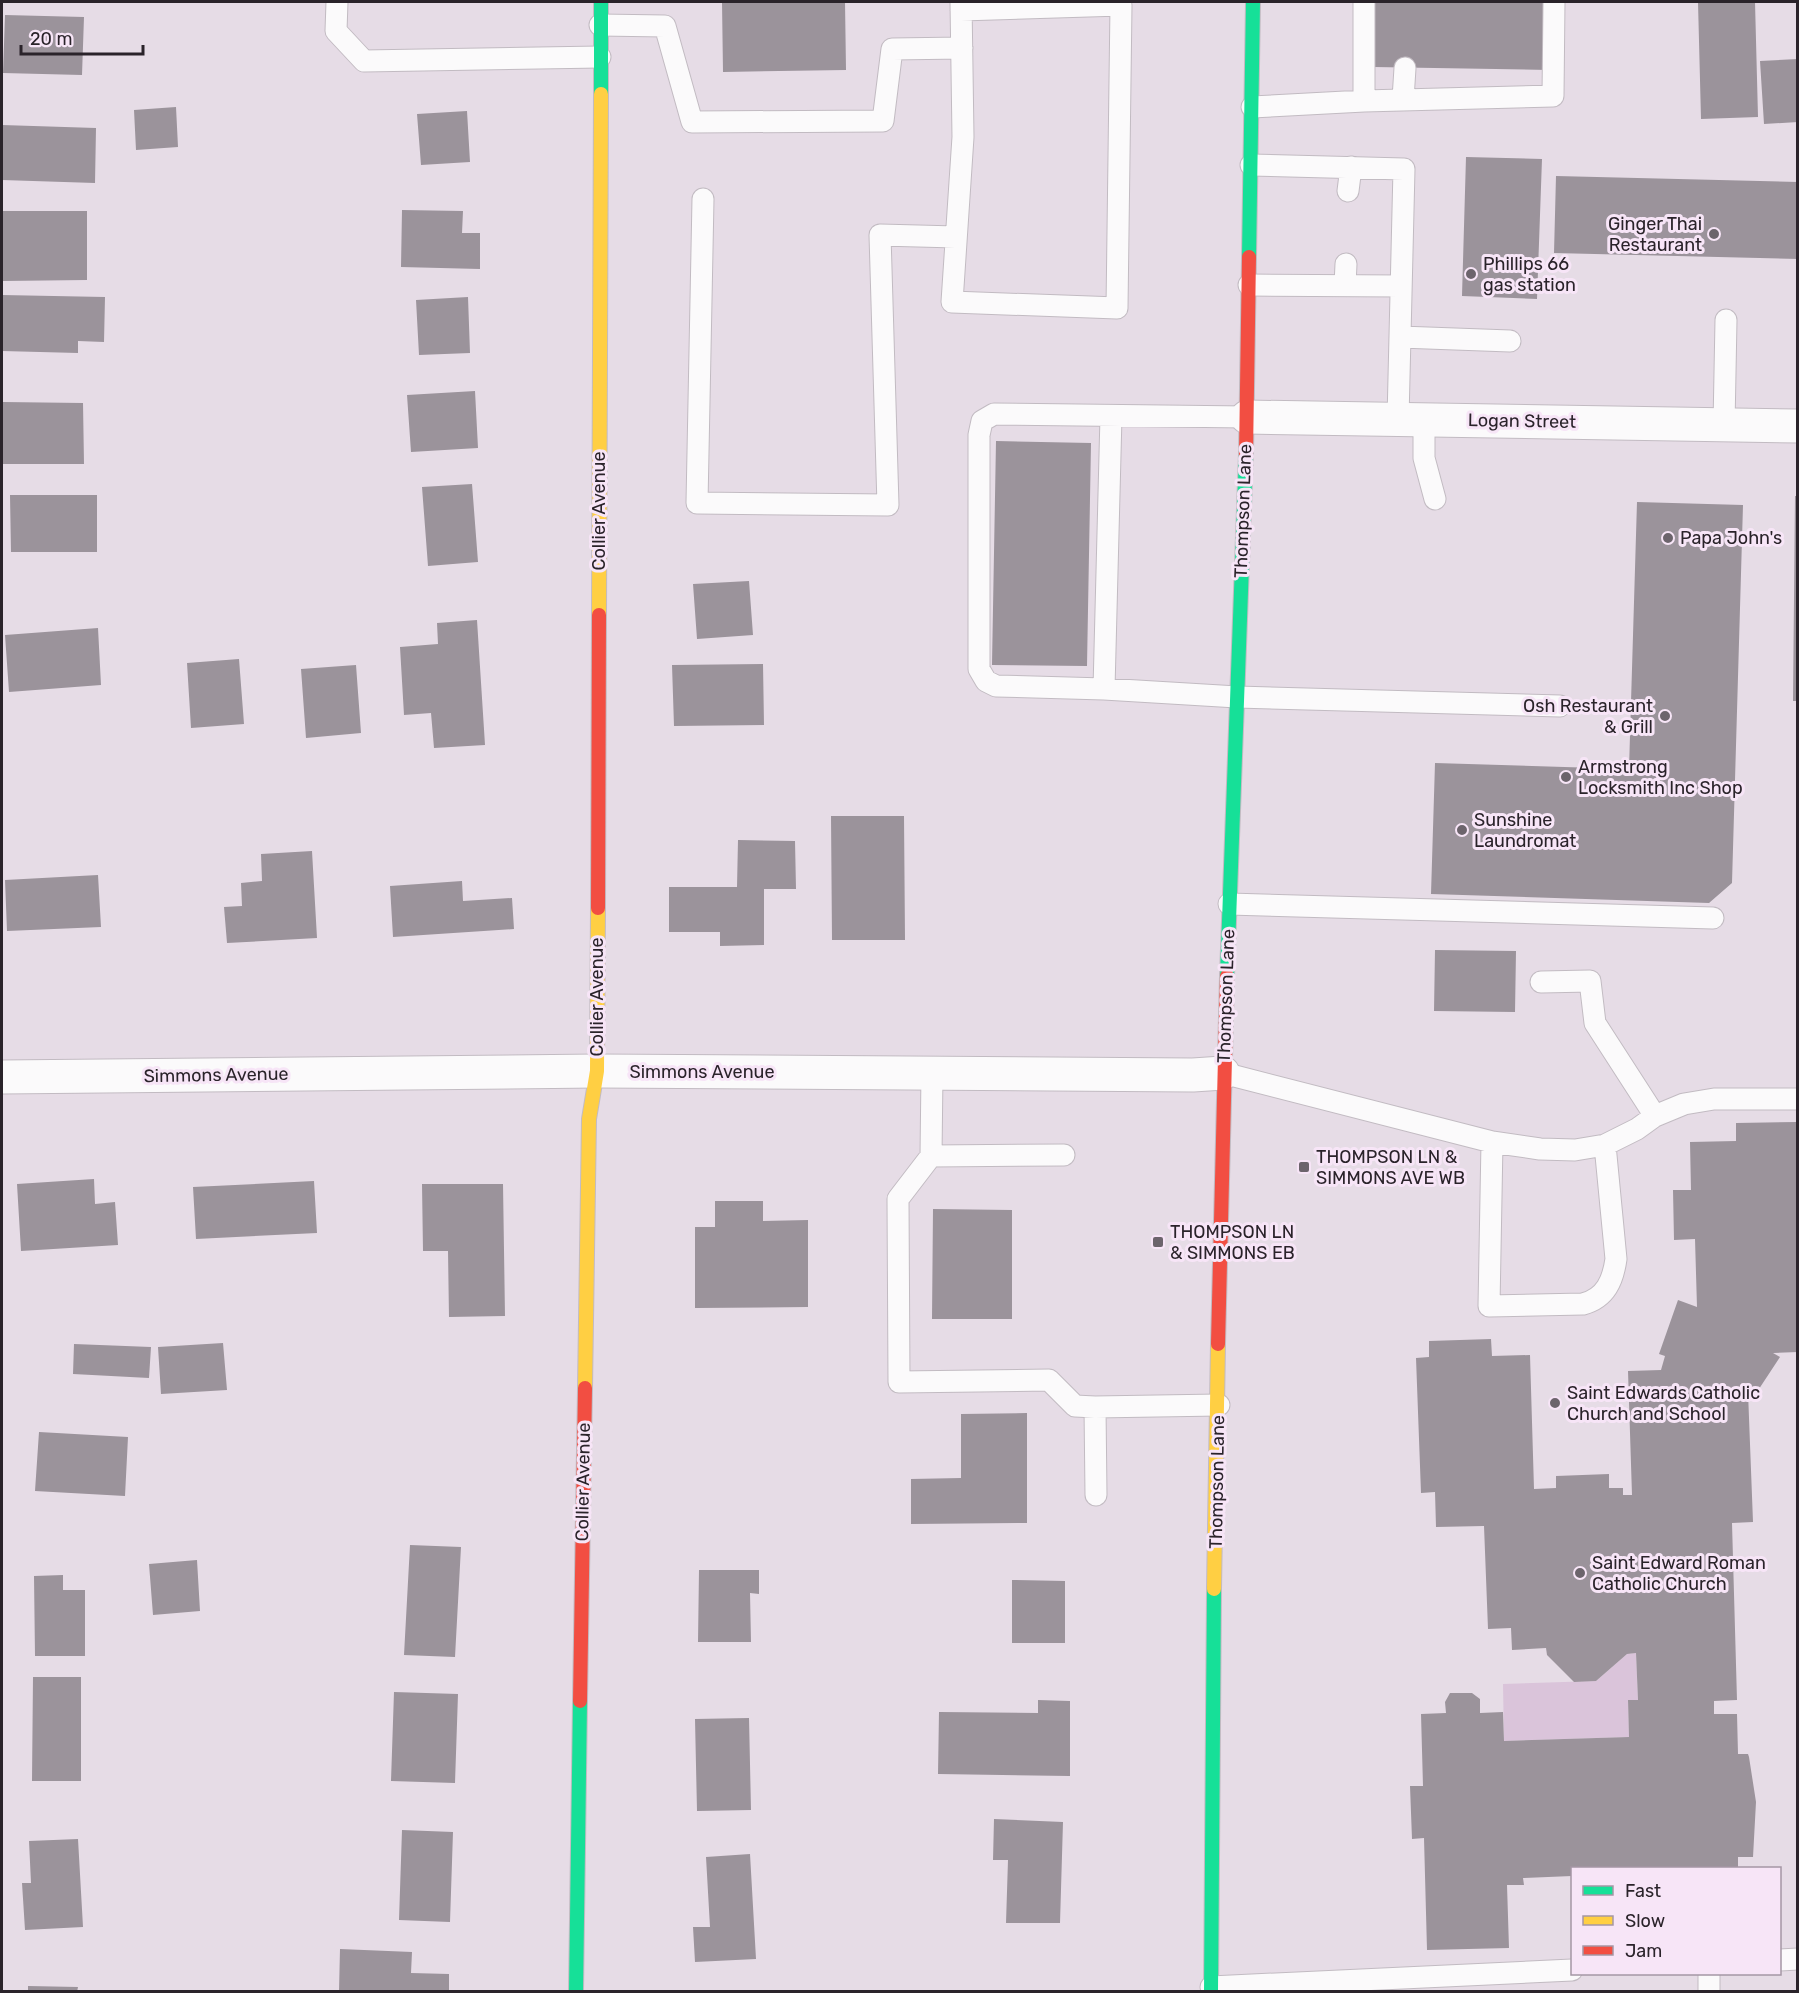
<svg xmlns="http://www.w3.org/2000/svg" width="1799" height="1993" font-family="Rubik,sans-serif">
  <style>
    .park { fill: #dac4da }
    .building { fill: #9b939b }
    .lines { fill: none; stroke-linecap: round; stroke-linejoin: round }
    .lane-casing { stroke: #c2bbc2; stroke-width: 23 }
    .street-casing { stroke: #c2bbc2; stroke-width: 35 }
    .fast-casing { stroke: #c2bbc2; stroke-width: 16 }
    .slow-casing { stroke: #c2bbc2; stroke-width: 16 }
    .jam-casing { stroke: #c2bbc2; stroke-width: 16 }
    .lane { stroke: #fbfafb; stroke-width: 21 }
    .street { stroke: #fbfafb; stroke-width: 33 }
    .fast { stroke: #16e098; stroke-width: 14 }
    .slow { stroke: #ffcf43; stroke-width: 14 }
    .jam { stroke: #f24e42; stroke-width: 14 }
    .poi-dot { fill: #6c646c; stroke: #f7e5f7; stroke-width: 2 }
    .labels { text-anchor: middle; stroke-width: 6; stroke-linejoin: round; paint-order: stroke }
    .poi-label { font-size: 18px; fill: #2a232a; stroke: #f7e5f7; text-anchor: start }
    .street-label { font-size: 18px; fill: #2a232a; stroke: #f7e5f7 }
  </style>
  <rect width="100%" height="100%" fill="#e6dce6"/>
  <path class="park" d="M 1636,1653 L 1638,1700 L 1628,1701 L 1629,1737 L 1504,1741 L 1503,1684 L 1596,1681 L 1627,1654 Z"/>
  <path class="building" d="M 722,2 L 845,2 L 846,70 L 723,72 Z
    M 1375,2 L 1551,2 L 1549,70 L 1374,67 Z
    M 1698,2 L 1755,2 L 1758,117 L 1701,119 Z
    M 5,15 L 84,17 L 82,75 L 3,73 Z
    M 1798,59 L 1798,122 L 1764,124 L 1760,61 Z
    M 176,107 L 178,147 L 136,150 L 134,110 Z
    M 467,111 L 470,162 L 421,165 L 417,114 Z
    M 2,125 L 96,128 L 95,183 L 2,180 Z
    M 1466,157 L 1542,159 L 1537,299 L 1462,296 Z
    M 1556,176 L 1798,182 L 1798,259 L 1554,253 Z
    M 402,210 L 463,211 L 462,233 L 480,233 L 480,269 L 401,267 Z
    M 3,211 L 87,211 L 87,280 L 3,281 Z
    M 2,295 L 105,297 L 104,342 L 78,341 L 78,353 L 2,351 Z
    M 468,297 L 470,353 L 419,355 L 416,300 Z
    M 475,391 L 478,448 L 411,452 L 407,395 Z
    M 3,402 L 83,403 L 84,464 L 2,464 Z
    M 996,441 L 1091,443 L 1087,666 L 992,665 Z
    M 472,484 L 478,562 L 428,566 L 422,487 Z
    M 10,495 L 97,495 L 97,552 L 11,552 Z
    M 1795,496 L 1798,496 L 1798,701 L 1793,701 Z
    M 1637,502 L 1743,505 L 1732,883 L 1709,903 L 1431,894 L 1435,763 L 1629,769 Z
    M 749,581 L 753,635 L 697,639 L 693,584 Z
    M 477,620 L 485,745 L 434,748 L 431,713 L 404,715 L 400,647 L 438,644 L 437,623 Z
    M 98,628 L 101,685 L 9,692 L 5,635 Z
    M 239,659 L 244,724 L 191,728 L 187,663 Z
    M 763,664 L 764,725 L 674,726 L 672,665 Z
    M 356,665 L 361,733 L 306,738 L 301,669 Z
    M 831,816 L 904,816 L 905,940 L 832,940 Z
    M 738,840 L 795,841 L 796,889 L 764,889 L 764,945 L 720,946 L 720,932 L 669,932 L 669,887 L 737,887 Z
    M 312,851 L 317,938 L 227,943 L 224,907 L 242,906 L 241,883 L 262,881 L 261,854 Z
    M 98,875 L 101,927 L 7,931 L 5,880 Z
    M 462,881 L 463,901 L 512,898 L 514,929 L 393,937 L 390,886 Z
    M 1435,950 L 1516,951 L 1515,1012 L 1434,1011 Z
    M 1798,1122 L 1798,1352 L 1773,1353 L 1780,1357 L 1755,1395 L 1748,1392 L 1753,1522 L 1732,1523 L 1737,1700 L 1714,1701 L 1714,1714 L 1737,1714 L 1738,1754 L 1748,1754 L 1749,1757 L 1756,1802 L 1753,1857 L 1738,1857 L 1738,1868 L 1572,1868 L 1572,1876 L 1523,1878 L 1524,1885 L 1507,1885 L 1509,1948 L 1427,1950 L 1424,1838 L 1412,1839 L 1410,1786 L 1423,1786 L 1421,1714 L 1446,1713 L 1445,1702 L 1450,1693 L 1472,1693 L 1480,1699 L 1480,1713 L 1503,1712 L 1504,1741 L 1629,1737 L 1628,1700 L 1638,1700 L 1636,1653 L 1627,1654 L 1596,1681 L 1574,1682 L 1547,1655 L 1546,1648 L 1512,1650 L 1511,1628 L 1488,1629 L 1484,1526 L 1436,1527 L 1435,1492 L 1421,1493 L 1416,1358 L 1429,1357 L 1429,1341 L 1491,1339 L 1492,1356 L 1530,1355 L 1534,1489 L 1556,1488 L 1556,1476 L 1609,1474 L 1609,1488 L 1623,1488 L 1623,1495 L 1632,1495 L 1628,1371 L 1661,1370 L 1665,1356 L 1659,1354 L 1678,1300 L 1697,1307 L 1695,1239 L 1674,1240 L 1673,1190 L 1691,1190 L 1690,1142 L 1736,1141 L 1736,1123 Z
    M 94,1179 L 95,1204 L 115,1202 L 118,1245 L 21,1251 L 17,1184 Z
    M 314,1181 L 317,1233 L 196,1239 L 193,1187 Z
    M 422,1184 L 503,1184 L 505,1316 L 449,1317 L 448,1251 L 423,1251 Z
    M 715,1201 L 763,1201 L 763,1221 L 808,1220 L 808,1307 L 695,1308 L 695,1227 L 715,1227 Z
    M 933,1209 L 1012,1210 L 1012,1319 L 932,1319 Z
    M 223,1343 L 227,1390 L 161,1394 L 158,1347 Z
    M 74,1344 L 151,1347 L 149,1378 L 73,1374 Z
    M 1027,1413 L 1027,1523 L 911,1524 L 911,1479 L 961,1478 L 961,1414 Z
    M 39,1432 L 128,1437 L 125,1496 L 35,1491 Z
    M 410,1545 L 461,1547 L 455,1657 L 404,1655 Z
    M 197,1560 L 200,1611 L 153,1615 L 149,1564 Z
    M 699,1570 L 759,1570 L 759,1594 L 750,1593 L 751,1642 L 698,1642 Z
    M 63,1575 L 63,1590 L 85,1590 L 85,1656 L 35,1656 L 34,1576 Z
    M 1012,1580 L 1065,1581 L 1065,1643 L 1012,1643 Z
    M 33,1677 L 81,1677 L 81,1781 L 32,1781 Z
    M 394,1692 L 458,1694 L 455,1783 L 391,1781 Z
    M 1038,1700 L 1070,1701 L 1070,1776 L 938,1774 L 939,1712 L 1038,1713 Z
    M 749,1718 L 751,1810 L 697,1811 L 695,1719 Z
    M 994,1819 L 1063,1822 L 1060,1923 L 1006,1923 L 1008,1860 L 993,1860 Z
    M 402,1830 L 453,1832 L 450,1922 L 399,1920 Z
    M 78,1839 L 83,1927 L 25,1930 L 22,1883 L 31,1883 L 29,1841 Z
    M 750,1854 L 756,1959 L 695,1962 L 693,1927 L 710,1927 L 706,1857 Z
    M 340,1949 L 412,1952 L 411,1973 L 449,1974 L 449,1992 L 339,1992 Z
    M 28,1986 L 78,1987 L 77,1992 L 28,1992 Z"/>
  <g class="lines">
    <defs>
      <path id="lane" d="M 337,2 L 336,31 L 364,61 L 600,57
        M 961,2 L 963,137 L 952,302 L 1117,308 L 1121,5 L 961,10
        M 600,25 L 665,26 L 692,122 L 883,121 L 892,49 L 962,48
        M 1403,99 L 1405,68
        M 1364,101 L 1553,96 L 1554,2
        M 1252,107 L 1364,101 L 1364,2
        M 1251,165 L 1404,169 L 1398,419
        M 1348,191 L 1351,167
        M 703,199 L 697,503 L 888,505 L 880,235 L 956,237
        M 1249,285 L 1401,286
        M 1345,285 L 1346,264
        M 1400,337 L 1510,341
        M 1247,417 L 994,414 L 982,421 L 979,435 L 979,669 L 986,681 L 996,686 L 1104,689 L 1237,697 L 1560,706
        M 1424,419 L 1424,458 L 1435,499
        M 1724,425 L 1726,320
        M 1104,689 L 1111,416
        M 1229,904 L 1713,918
        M 1541,982 L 1590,981 L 1595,1023 L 1655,1116
        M 932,1073 L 931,1156 L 1064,1155
        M 1223,1073 L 1492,1142 L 1540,1149 L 1575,1150 L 1605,1145 L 1637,1129 L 1655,1116 L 1684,1104 L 1714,1099 L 1798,1099
        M 1492,1142 L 1489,1306 L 1583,1304 C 1606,1298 1613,1280 1616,1259 L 1605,1145
        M 931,1156 L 898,1199 L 899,1382 L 1049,1380 L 1075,1406 L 1095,1407
        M 1096,1495 L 1095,1407 L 1219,1405
        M 1780,1960 L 1798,1959
        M 1709,1974 L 1709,1992
        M 1211,1987 L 1572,1970"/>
      <path id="street" d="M 1247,417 L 1798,426
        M 2,1077 L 597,1071 L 1193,1075 L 1223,1073"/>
      <path id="fast" d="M 601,94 L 601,2
        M 1249,257 L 1253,2
        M 1227,976 L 1246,454
        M 576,1992 L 580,1701
        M 1211,1992 L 1214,1589"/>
      <path id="slow" d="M 599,615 L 601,94
        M 585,1388 L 589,1119 L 597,1071 L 598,908
        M 1214,1589 L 1218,1344"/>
      <path id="jam" d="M 1246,454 L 1249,257
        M 598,908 L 599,615
        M 1218,1344 L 1227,976
        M 580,1701 L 585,1388"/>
    </defs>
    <use href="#lane" class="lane-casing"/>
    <use href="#street" class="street-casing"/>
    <use href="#fast" class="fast-casing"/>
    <use href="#slow" class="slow-casing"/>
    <use href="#jam" class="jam-casing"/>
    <use href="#lane" class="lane"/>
    <use href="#street" class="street"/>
    <use href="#fast" class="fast"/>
    <use href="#slow" class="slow"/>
    <use href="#jam" class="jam"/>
  </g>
  <g class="poi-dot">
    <circle cx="1714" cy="234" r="6"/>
    <circle cx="1471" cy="274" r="6"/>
    <circle cx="1668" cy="538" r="6"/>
    <circle cx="1665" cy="716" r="6"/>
    <circle cx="1566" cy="777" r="6"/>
    <circle cx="1462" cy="830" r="6"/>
    <rect x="1298" y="1161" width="12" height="12" rx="3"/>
    <rect x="1152" y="1236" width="12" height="12" rx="3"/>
    <circle cx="1555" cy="1403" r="6"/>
    <circle cx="1580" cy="1573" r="6"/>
  </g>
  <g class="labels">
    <g class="poi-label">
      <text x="1702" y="230" text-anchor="end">Ginger Thai<tspan x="1702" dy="21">Restaurant</tspan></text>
      <text x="1483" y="270">Phillips 66<tspan x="1483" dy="21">gas station</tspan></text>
      <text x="1680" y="544">Papa John's</text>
      <text x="1653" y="712" text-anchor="end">Osh Restaurant<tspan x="1653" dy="21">&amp; Grill</tspan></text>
      <text x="1578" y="773">Armstrong<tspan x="1578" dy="21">Locksmith Inc Shop</tspan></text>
      <text x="1474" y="826">Sunshine<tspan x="1474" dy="21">Laundromat</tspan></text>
      <text x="1316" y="1163">THOMPSON LN &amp;<tspan x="1316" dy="21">SIMMONS AVE WB</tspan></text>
      <text x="1170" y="1238">THOMPSON LN<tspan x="1170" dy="21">&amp; SIMMONS EB</tspan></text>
      <text x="1567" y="1399">Saint Edwards Catholic<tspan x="1567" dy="21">Church and School</tspan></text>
      <text x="1592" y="1569">Saint Edward Roman<tspan x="1592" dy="21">Catholic Church</tspan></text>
    </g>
    <g class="street-label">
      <text transform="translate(1522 421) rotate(1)" y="6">Logan Street</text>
      <text transform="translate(599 511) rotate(-90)" y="6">Collier Avenue</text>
      <text transform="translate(1243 511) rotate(-88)" y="6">Thompson Lane</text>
      <text transform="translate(1226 996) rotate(-88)" y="6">Thompson Lane</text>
      <text transform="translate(597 997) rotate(-90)" y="6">Collier Avenue</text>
      <text x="702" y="1078">Simmons Avenue</text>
      <text transform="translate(216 1075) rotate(-1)" y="6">Simmons Avenue</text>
      <text transform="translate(583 1482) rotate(-89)" y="6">Collier Avenue</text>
      <text transform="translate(1217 1482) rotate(-89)" y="6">Thompson Lane</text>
    </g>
  </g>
  <rect width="1799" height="1993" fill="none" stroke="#2a232a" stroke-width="6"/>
  <rect x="1571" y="1867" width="210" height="108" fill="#f7e5f7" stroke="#a597a5" stroke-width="1.5"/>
  <rect x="1583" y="1886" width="30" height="9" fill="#16e098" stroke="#a597a5" stroke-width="1.5"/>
  <text x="1625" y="1897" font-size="18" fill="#2a232a">Fast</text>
  <rect x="1583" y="1916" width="30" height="9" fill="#ffcf43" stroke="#a597a5" stroke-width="1.5"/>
  <text x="1625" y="1927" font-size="18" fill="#2a232a">Slow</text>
  <rect x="1583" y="1946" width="30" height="9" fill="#f24e42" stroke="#a597a5" stroke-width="1.5"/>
  <text x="1625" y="1957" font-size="18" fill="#2a232a">Jam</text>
  <path d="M21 45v9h122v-9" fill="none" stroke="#2a232a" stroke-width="3"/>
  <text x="30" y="45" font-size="18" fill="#2a232a" stroke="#f7e5f7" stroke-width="4.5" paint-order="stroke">20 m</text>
</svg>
